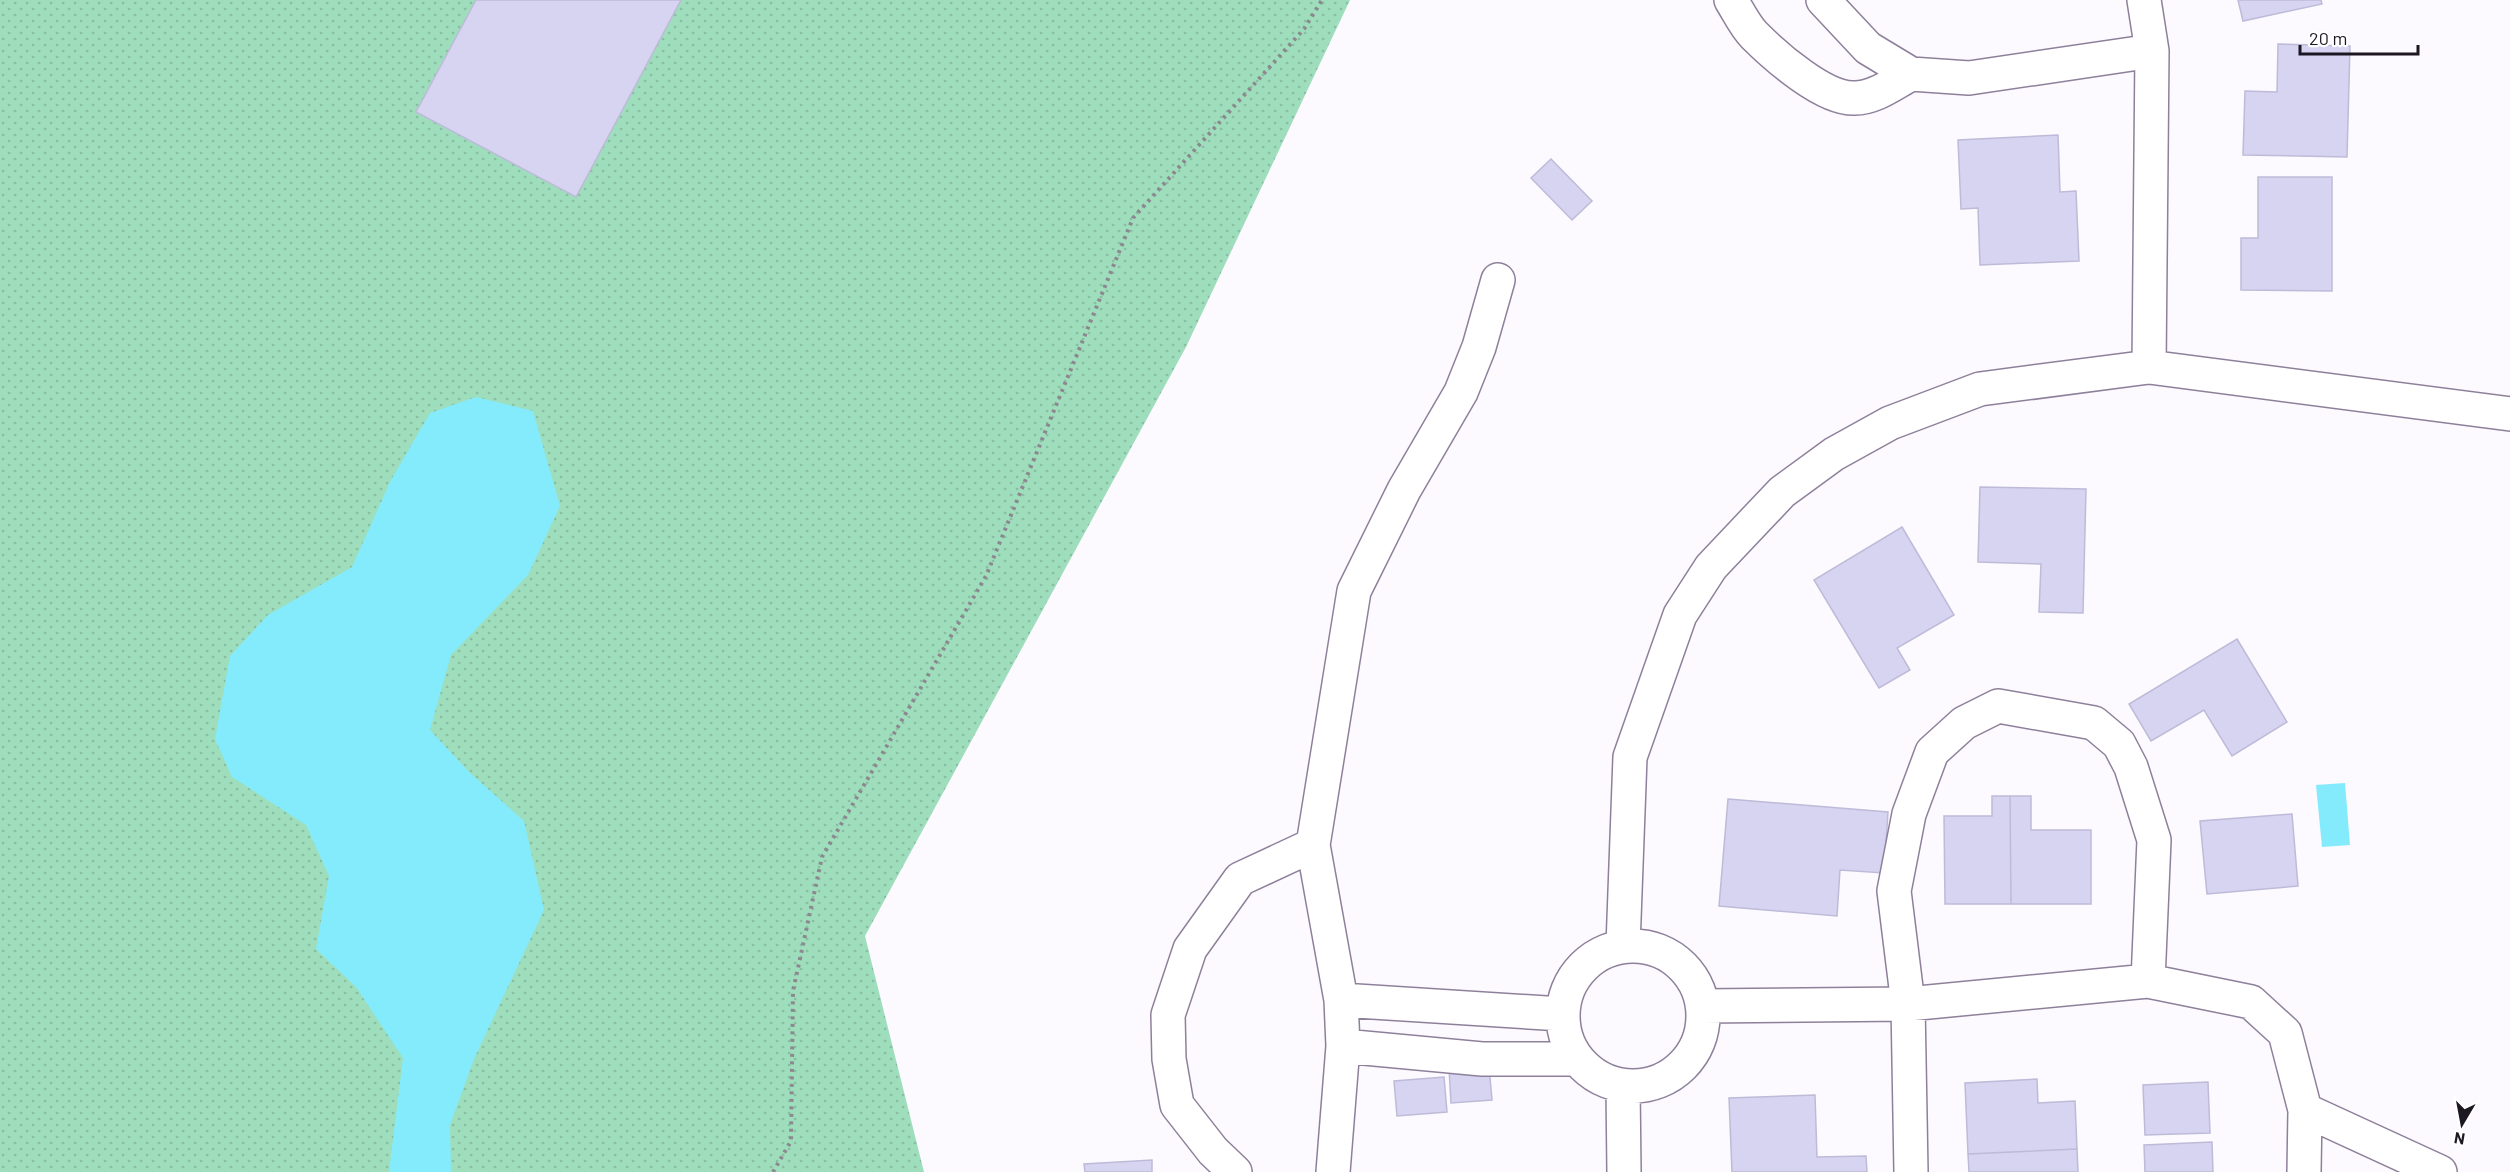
<svg xmlns="http://www.w3.org/2000/svg" width="2510" height="1172" viewBox="0 0 2510 1172" font-family="Barlow,sans-serif">
  <style>
    .grass { fill: url(#grass-dots) }
    .water { fill: #84ebfc }
    .building { fill: #d6d4f1; stroke: #bdbbd8; stroke-width: 1.5 }
    .lines { fill: none; stroke-linecap: round; stroke-linejoin: round }
    .street-casing { stroke: #8e809a; stroke-width: 36 }
    .path { stroke: #8c8890; stroke-width: 4; stroke-dasharray: 3 4.5; stroke-linecap: butt }
    .street { stroke: #fff; stroke-width: 33 }
  </style>
  <defs>
    <pattern id="grass-dots" width="8" height="8" patternUnits="userSpaceOnUse" patternTransform="scale(1.5)"><rect width="8" height="8" fill="#9edebc"/><path d="M2 2h.1M6 6h.1" fill="none" stroke="#88bea1" stroke-width="1.8" stroke-linecap="round"/></pattern>
  </defs>
  <rect width="100%" height="100%" fill="#fcf9ff"/>
  <path class="grass" d="M0 0H1350L1186 347 865 936 924 1172H0Z"/>
  <path class="water" d="M476 397 533 411 560 506 528 575 451 655 430 730 469 772 524 821 544 910 474 1059 450 1125 451 1172H389L403 1058 356 987 316 949 329 876 306 825 232 777 215 739 230 656 268 615 352 567 391 480 430 413Z
    M2345 783 2350 845 2322 847 2316 785Z"/>
  <path class="building" d="M476 0H681L576 197 416 112Z
    M2238 0H2321L2322 4 2243 21Z
    M2278 44 2350 46 2347 157 2243 155 2245 91 2277 92Z
    M2058 135 2060 192 2076 191 2079 261 1980 265 1978 208 1961 209 1958 140Z
    M1551 159 1592 201 1572 220 1531 178Z
    M2258 177H2332V291L2241 290V238H2258Z
    M1980 487 2086 489 2083 613 2039 612 2041 564 1978 562Z
    M1902 527 1954 615 1897 648 1910 670 1879 688 1814 580Z
    M2237 639 2287 722 2232 756 2204 710 2151 741 2129 704Z
    M1992 796H2010L2011 904H1945L1944 816H1992Z
    M2010 796H2031V830H2091V904H2011Z
    M1728 799 1888 812 1884 873 1840 870 1837 916 1719 906Z
    M2292 814 2298 886 2207 894 2200 821Z
    M1489 1066 1492 1100 1451 1103 1449 1068Z
    M1444 1077 1447 1112 1397 1116 1394 1081Z
    M2037 1079 2038 1103 2075 1101 2077 1149 1968 1154 1965 1083Z
    M2208 1082 2210 1133 2145 1135 2143 1085Z
    M1815 1095 1817 1157 1866 1156 1867 1172H1732L1729 1098Z
    M2212 1142 2213 1172H2145L2144 1145Z
    M2077 1149 2078 1172H1969L1968 1154Z
    M1152 1160V1172H1085L1084 1164Z"/>
  <g class="lines">
    <g class="street-casing">
      <path id="street" d="M1731 0C1738 11 1745 26 1754 35 1776 57 1825 100 1855 98 1875 98 1894 83 1911 74
        M1823 0 1868 48 1911 74 1969 78 2152 51
        M2144 0 2152 51 2149 367
        M1563 1016a70 70 0 1 1 140 0a70 70 0 1 1-140 0Z
        M1623 946 1630 757 1680 615 1711 567 1782 492 1834 454 1890 423 1980 389 2149 367 2510 414
        M1341 1000 1562 1014
        M1703 1006 1908 1004 2148 981 2251 1002 2285 1033 2305 1110 2440 1172
        M1343 1046 1482 1059H1577
        M1623 1086 1624 1172
        M1235 1172 1213 1151 1177 1105 1169 1059 1168 1015 1190 949 1240 879 1313 845
        M1333 1172 1343 1046 1341 1000 1313 845 1354 591 1404 490 1461 392 1479 347 1498 280
        M1911 1172 1908 1004 1894 891 1909 814 1932 752 1964 723 1998 706 2094 723 2119 744 2131 767 2154 840 2148 981
        M2304 1172 2305 1110"/>
    </g>
    <path class="path" d="M773 1172 791 1141 793 991 822 857 986 576 1133 218 1304 29 1322 0"/>
    <use href="#street" class="street"/>
  </g>
  <g transform="translate(2462 1124) rotate(190)" stroke="#ffffff" stroke-width="4.5" paint-order="stroke">
  <path d="M0-4.5L10 22L0 15L-10 22Z" fill="#1c1721"/>
  <text y="-9" font-size="16" font-weight="bold" text-anchor="middle" fill="#1c1721">N</text>
  </g>
  <path d="M2300 45v9h118v-9" fill="none" stroke="#1c1721" stroke-width="3"/>
  <text x="2309" y="45" font-size="18" fill="#1c1721" stroke="#ffffff" stroke-width="4.5" paint-order="stroke">20 m</text>
</svg>
